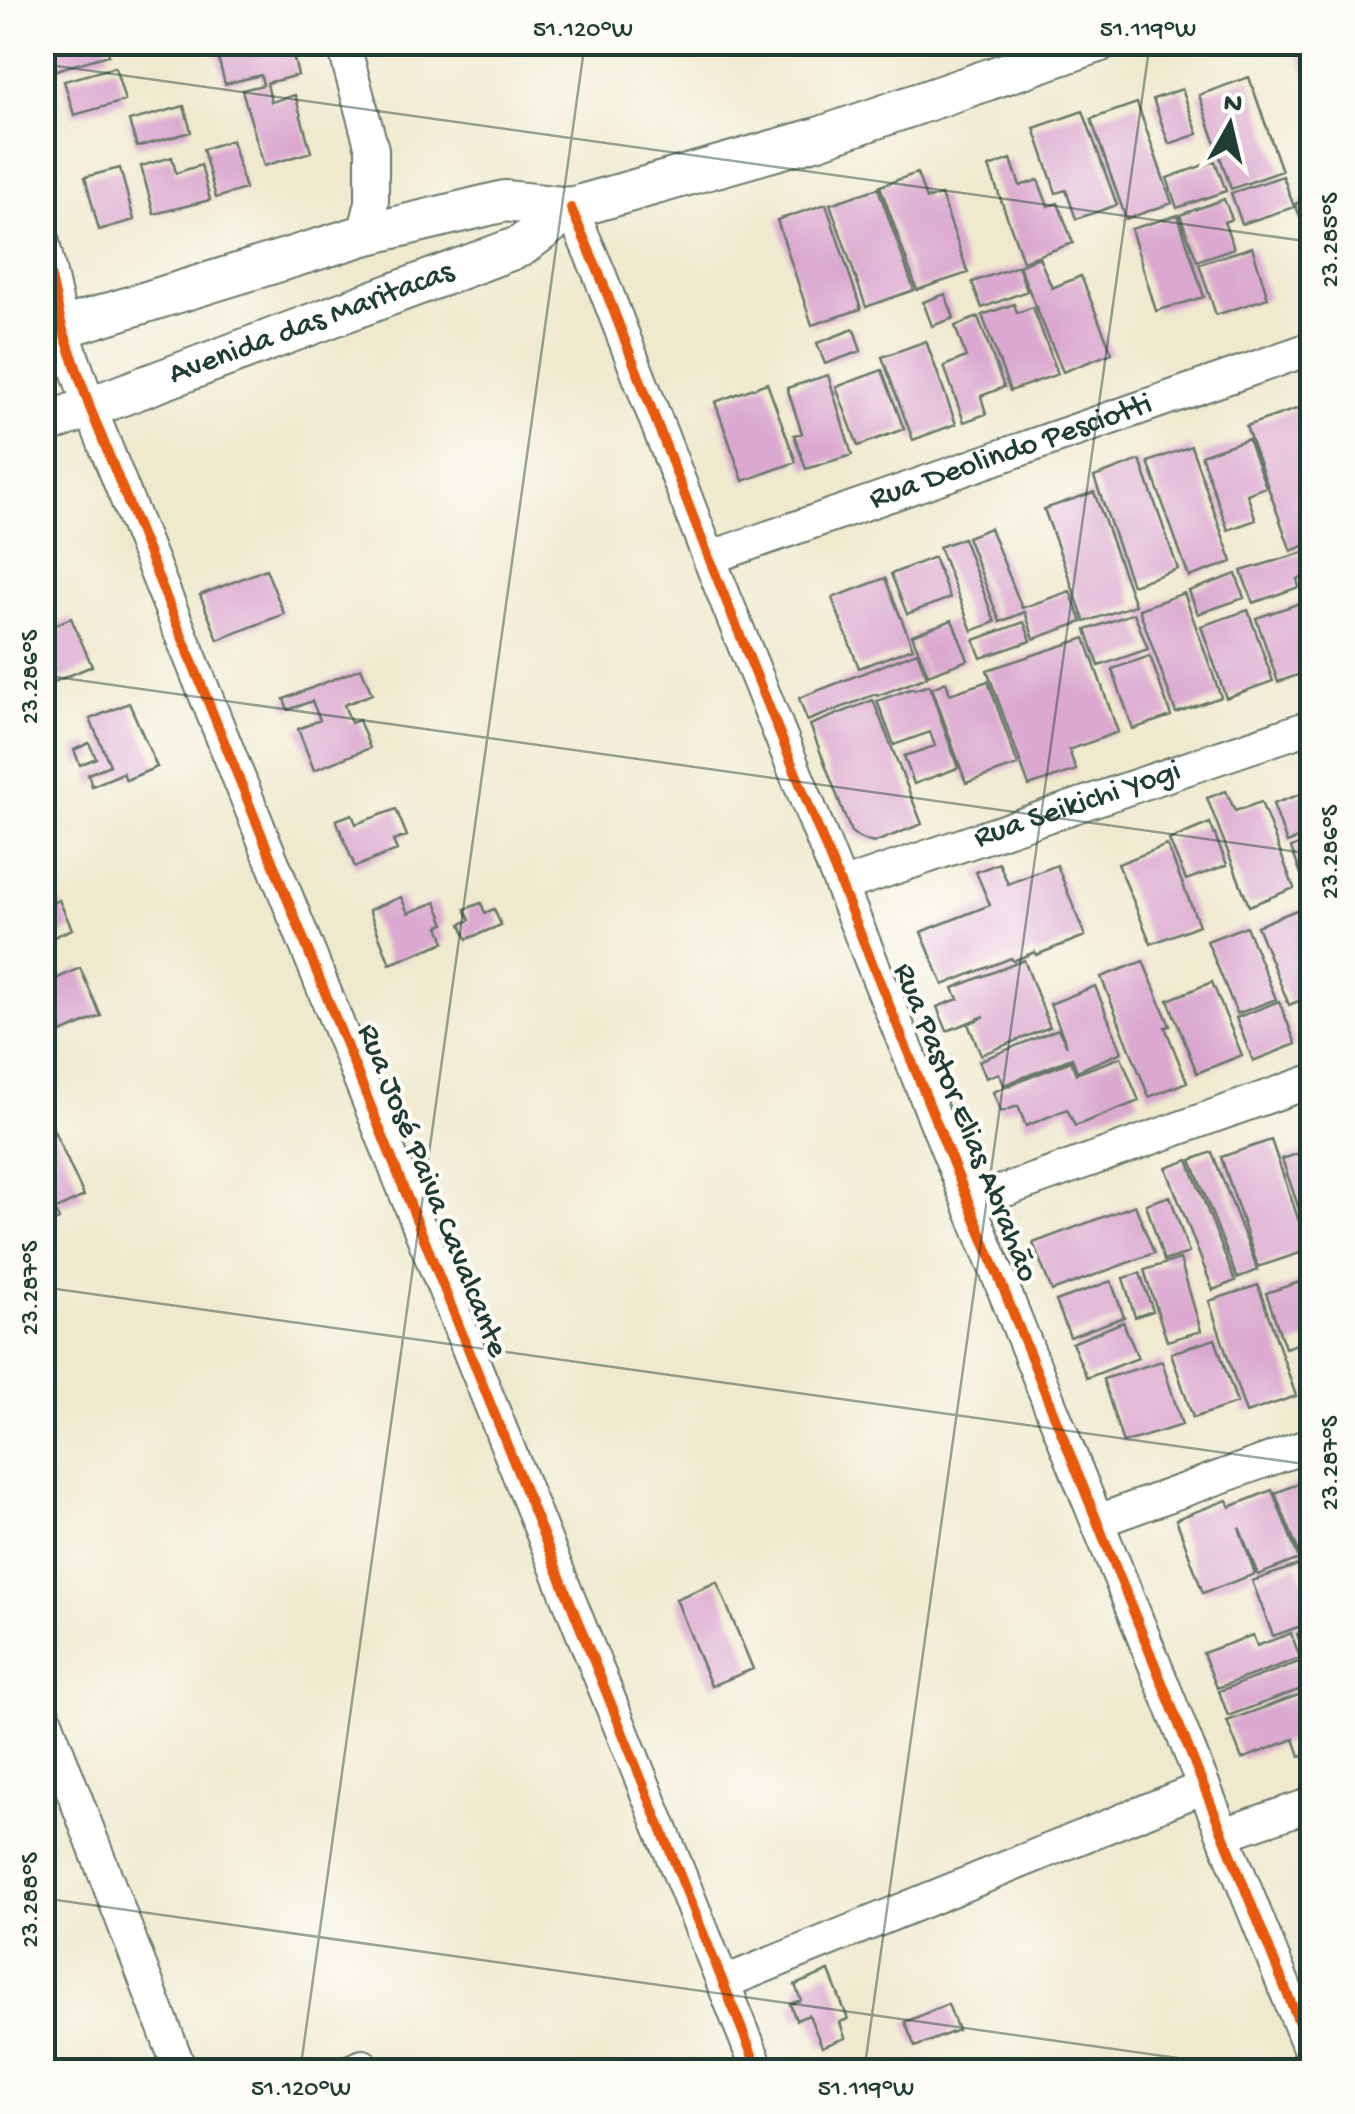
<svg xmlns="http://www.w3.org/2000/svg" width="1355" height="2114" viewBox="0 0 1355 2114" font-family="'Gochi Hand',sans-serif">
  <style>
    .building { fill: #dba9cf }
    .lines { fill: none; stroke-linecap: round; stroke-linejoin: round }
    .minor-casing { stroke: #68796a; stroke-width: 36 }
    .tertiary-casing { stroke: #68796a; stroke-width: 44 }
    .minor { stroke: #fff; stroke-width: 32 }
    .tertiary { stroke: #fff; stroke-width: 40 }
    .cycleway-casing { stroke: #fdfcf7; stroke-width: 16 }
    .cycleway { stroke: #e8590c; stroke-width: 10 }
    .ticks { fill: none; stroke: #1f3d34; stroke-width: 2.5; stroke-opacity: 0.45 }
    .labels { text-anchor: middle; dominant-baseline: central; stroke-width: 8; stroke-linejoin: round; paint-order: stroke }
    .street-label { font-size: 32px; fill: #1f3d34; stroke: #fdfcf7 }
    .neatline { fill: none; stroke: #1f3d34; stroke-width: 4 }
    .ticks-label { font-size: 25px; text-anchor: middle; fill: #1f3d34 }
  </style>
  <rect width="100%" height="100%" fill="#fdfcf7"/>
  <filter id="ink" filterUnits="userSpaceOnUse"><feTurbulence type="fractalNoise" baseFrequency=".01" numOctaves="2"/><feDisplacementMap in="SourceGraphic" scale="20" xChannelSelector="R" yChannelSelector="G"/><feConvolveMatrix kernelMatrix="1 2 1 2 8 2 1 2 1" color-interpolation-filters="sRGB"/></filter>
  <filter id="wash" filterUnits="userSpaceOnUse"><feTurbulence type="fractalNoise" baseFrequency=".0048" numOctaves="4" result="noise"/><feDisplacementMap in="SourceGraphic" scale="40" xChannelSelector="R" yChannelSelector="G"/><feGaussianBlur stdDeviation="2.25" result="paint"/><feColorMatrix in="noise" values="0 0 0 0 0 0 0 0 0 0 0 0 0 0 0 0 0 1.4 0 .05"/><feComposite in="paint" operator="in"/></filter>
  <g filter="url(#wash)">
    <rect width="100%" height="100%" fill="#efe9ce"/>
    <g id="blocks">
      <path class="building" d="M55 42H105L109 55 49 72 43 47Z
        M214 42H277L278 45 290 43 298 75 267 83 271 102 295 95 311 152 264 166 242 90 263 85 261 75 225 84Z
        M1294 42H1312V94Z
        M115 67 125 101 74 115 64 81Z
        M1249 77 1282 171 1231 189 1199 95Z
        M1182 89 1198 134 1169 144 1153 99Z
        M1137 103 1172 203 1126 219 1091 119Z
        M184 106 191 132 137 147 129 121Z
        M1083 111 1117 205 1076 219 1066 190 1056 193 1034 128Z
        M232 140 245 189 216 198 203 149Z
        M172 157 176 173 201 165 210 200 154 214 141 166Z
        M1011 159 1020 186 1038 180 1048 206 1058 203 1073 243 1023 261 989 167Z
        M1215 161 1226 191 1177 208 1167 178Z
        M120 168 134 220 99 230 85 177Z
        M917 173 926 199 941 195 968 273 917 290 880 186Z
        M1283 176 1294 207 1242 224 1231 193Z
        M878 188 914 290 866 307 830 204Z
        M1312 197V246L1295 204Z
        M1224 199 1232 219 1224 222 1234 248 1197 261 1180 215Z
        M826 204 861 309 812 325 777 220Z
        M1178 215 1204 297 1156 311 1131 229Z
        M1252 247 1268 298 1216 315 1199 264Z
        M1039 257 1052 288 1081 276 1112 353 1063 372 1019 266Z
        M1018 266 1027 291 982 308 972 282Z
        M945 294 954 318 932 326 923 302Z
        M1014 304 1017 313 1033 307 1058 374 1010 391 982 315Z
        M978 317 1004 387 981 396 986 414 964 422 944 366 966 357 955 326Z
        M854 329 861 351 825 364 817 343Z
        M926 341 956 424 913 440 882 357Z
        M882 370 904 429 858 446 836 387Z
        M828 375 852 455 806 469 794 435 802 433 787 388Z
        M767 383 796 462 743 481 715 402Z
        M1299 408 1312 447V543L1291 551 1246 426Z
        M1248 439 1266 487 1247 494 1256 520 1228 530 1201 455Z
        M1191 446 1232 562 1189 577 1148 462Z
        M1140 460 1178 569 1132 585 1094 477Z
        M1094 492 1135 605 1085 622 1044 509Z
        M990 528 1022 608 1070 591 1082 622 1034 639 1025 612 1000 622 967 537Z
        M963 538 995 622 972 631 939 547Z
        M1312 550V574L1297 579 1299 587 1253 603 1241 571Z
        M934 557 950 598 907 614 891 574Z
        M266 569 284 614 218 640 200 595Z
        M1236 574 1244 598 1198 614 1189 591Z
        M885 578 913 648 859 668 832 598Z
        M1184 593 1221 697 1176 713 1139 609Z
        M1306 601 1312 620V670L1278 682 1256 618Z
        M1248 610 1273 681 1226 698 1201 626Z
        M1134 613 1148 649 1099 666 1086 630Z
        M71 618 92 666 42 687V630Z
        M952 620 968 660 928 675 912 635Z
        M1024 622 1031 641 981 658 974 640Z
        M1085 638 1118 732 1069 750 1076 770 1029 786 987 670Z
        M917 652 927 677 877 696 876 694 807 721 799 698Z
        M1150 656 1171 716 1133 729 1112 669Z
        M361 668 372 694 344 705 351 723 359 720 370 748 314 770 298 729 320 720 312 701 288 710 284 699Z
        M988 681 1018 765 966 783 932 688 946 682 950 694Z
        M929 685 958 768 914 784 904 756 935 746 930 732 894 745 877 701 913 688 914 690Z
        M873 700 922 824 873 843 859 838 851 832 810 725Z
        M129 703 157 767 126 780 123 773 92 786 88 774 110 765 90 719Z
        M89 743 96 758 80 765 74 750Z
        M1312 790V833L1287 843 1273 804Z
        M1226 791 1235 811 1261 802 1294 888 1249 906 1207 798Z
        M396 809 407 836 393 841 397 850 355 867 336 820 352 814 356 824Z
        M1210 823 1227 865 1186 880 1169 840Z
        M1312 840V896L1310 897 1291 848Z
        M1167 845 1199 925 1151 944 1118 864Z
        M999 863 1008 884 1057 865 1085 936 1036 955 1035 952 1013 961 1011 958 943 985 921 932 990 905 976 872Z
        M401 897 408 913 436 902 445 924 439 926 445 942 390 964 369 910Z
        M59 900 72 929 42 942V907Z
        M481 903 485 913 494 909 501 925 467 939 461 924 470 920 465 909Z
        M1299 909 1312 942V996L1289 1005 1257 926Z
        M1246 926 1276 999 1237 1014 1207 941Z
        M1024 960 1050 1027 981 1055 968 1024 985 1016 947 1031 937 1007 958 999 953 988Z
        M1143 961 1170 1026 1165 1027 1187 1082 1149 1097 1101 977Z
        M80 968 101 1016 42 1041V985Z
        M1212 982 1242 1055 1197 1073 1168 1000Z
        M1095 986 1122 1052 1077 1071 1072 1058 1004 1085 999 1073 986 1078 979 1061 1058 1029 1067 1046 1050 1004Z
        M1279 1001 1296 1044 1253 1061 1236 1018Z
        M1121 1057 1139 1101 1075 1126 1067 1109 1026 1126 1018 1106 1001 1112 993 1092 1071 1061 1076 1074Z
        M42 1105 84 1196 54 1210 59 1220 44 1227 42 1224Z
        M1271 1140 1309 1250 1258 1267 1221 1157Z
        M1312 1149V1211L1301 1215 1282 1159Z
        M1212 1152 1258 1270 1237 1278 1191 1160Z
        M1188 1160 1235 1281 1213 1290 1166 1168Z
        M1170 1196 1189 1253 1164 1261 1146 1204Z
        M1135 1205 1154 1253 1052 1291 1033 1243Z
        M1180 1259 1201 1331 1167 1341 1144 1270Z
        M1140 1273 1153 1311 1135 1317 1123 1278Z
        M1312 1278V1339L1285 1348 1266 1293Z
        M1111 1281 1124 1317 1070 1337 1056 1301Z
        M1258 1285 1296 1396 1246 1413 1209 1301Z
        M1123 1322 1138 1358 1087 1378 1072 1343Z
        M1215 1339 1237 1403 1193 1418 1171 1353Z
        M1162 1361 1182 1425 1123 1443 1103 1379Z
        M1300 1483 1308 1502 1312 1500V1567L1306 1570 1275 1493Z
        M1272 1490 1299 1559 1258 1575 1239 1527 1255 1574 1203 1593 1176 1519 1227 1500 1230 1507Z
        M1298 1565 1312 1603V1622L1273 1636 1252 1581Z
        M717 1582 753 1669 711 1686 676 1599Z
        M1312 1628V1675L1297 1634Z
        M1291 1633 1300 1658 1217 1688 1203 1653 1253 1635 1257 1646Z
        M1304 1660 1312 1685 1228 1716 1219 1691Z
        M1312 1690V1752L1300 1756 1294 1739 1242 1759 1227 1721Z
        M829 1971 848 2019 840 2022 845 2038 822 2047 809 2015 796 2020 790 2004 801 2000 795 1985Z
        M948 2004 958 2030 915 2047 905 2022Z"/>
    </g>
  </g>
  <g filter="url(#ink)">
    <use href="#blocks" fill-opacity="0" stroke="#68796a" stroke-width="2.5"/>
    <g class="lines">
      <g class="minor-casing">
        <g id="minor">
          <path d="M343 42 372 149V202L364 235"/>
          <path d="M571 208 599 273 709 558 1312 2055"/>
          <path d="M42 238 62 327 90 408 759 2072"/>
          <path id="s1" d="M709 558 1312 348"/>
          <path id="s2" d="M841 886 1312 726"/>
          <path d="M969 1203 1312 1081"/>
          <path d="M1098 1521 1312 1444"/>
          <path d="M42 1711 181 2072"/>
          <path d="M1224 1834 1312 1804"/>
          <path d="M723 1983 1204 1787"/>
          <path d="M348 2072 363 2066"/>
        </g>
      </g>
      <g class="tertiary-casing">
        <g id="tertiary">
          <path d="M42 334 364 235 505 201 571 208"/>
          <path id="s3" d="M42 425 521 246 571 208 818 138 1098 42"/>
        </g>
      </g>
      <use href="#minor" class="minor"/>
      <use href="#tertiary" class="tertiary"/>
      <g class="cycleway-casing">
        <path id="cycleway" d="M571 208 599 273 709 558 1312 2055
          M42 238 62 327 90 408 759 2072"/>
      </g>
      <use href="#cycleway" class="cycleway"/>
    </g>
  </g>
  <path class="ticks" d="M42 64 1312 242M42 675 1312 854M42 1287 1312 1465M42 1898 1277 2072M300 2072 585 42M864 2072 1150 42"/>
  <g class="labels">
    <g class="street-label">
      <text stroke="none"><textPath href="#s3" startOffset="288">Avenida das Maritacas</textPath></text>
      <text stroke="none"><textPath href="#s1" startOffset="320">Rua Deolindo Pesciotti</textPath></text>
      <text stroke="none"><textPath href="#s2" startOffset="250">Rua Seikichi Yogi</textPath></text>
      <text transform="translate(964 1123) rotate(68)">Rua Pastor Elias Abrahão</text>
      <text transform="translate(431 1191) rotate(68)">Rua José Paiva Cavalcante</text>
    </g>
  </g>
  <rect width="1355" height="2114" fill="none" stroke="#fdfcf7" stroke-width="110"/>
  <g transform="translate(1230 125) rotate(8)" stroke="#fdfcf7" stroke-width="8" paint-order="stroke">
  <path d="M0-8L18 38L0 25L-18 38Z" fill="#1f3d34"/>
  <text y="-15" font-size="28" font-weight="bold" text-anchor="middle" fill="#1f3d34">N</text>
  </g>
  <rect x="55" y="55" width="1245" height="2004" class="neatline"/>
  <g class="ticks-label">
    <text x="583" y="36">51.120°W</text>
    <text x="1148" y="36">51.119°W</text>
    <text transform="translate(1328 240) rotate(-90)" y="9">23.285°S</text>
    <text transform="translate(28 677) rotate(-90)" y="9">23.286°S</text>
    <text transform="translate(1328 852) rotate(-90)" y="9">23.286°S</text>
    <text transform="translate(28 1288) rotate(-90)" y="9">23.287°S</text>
    <text transform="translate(1328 1463) rotate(-90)" y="9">23.287°S</text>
    <text transform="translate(28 1900) rotate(-90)" y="9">23.288°S</text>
    <text x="301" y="2095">51.120°W</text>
    <text x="866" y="2095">51.119°W</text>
  </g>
</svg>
